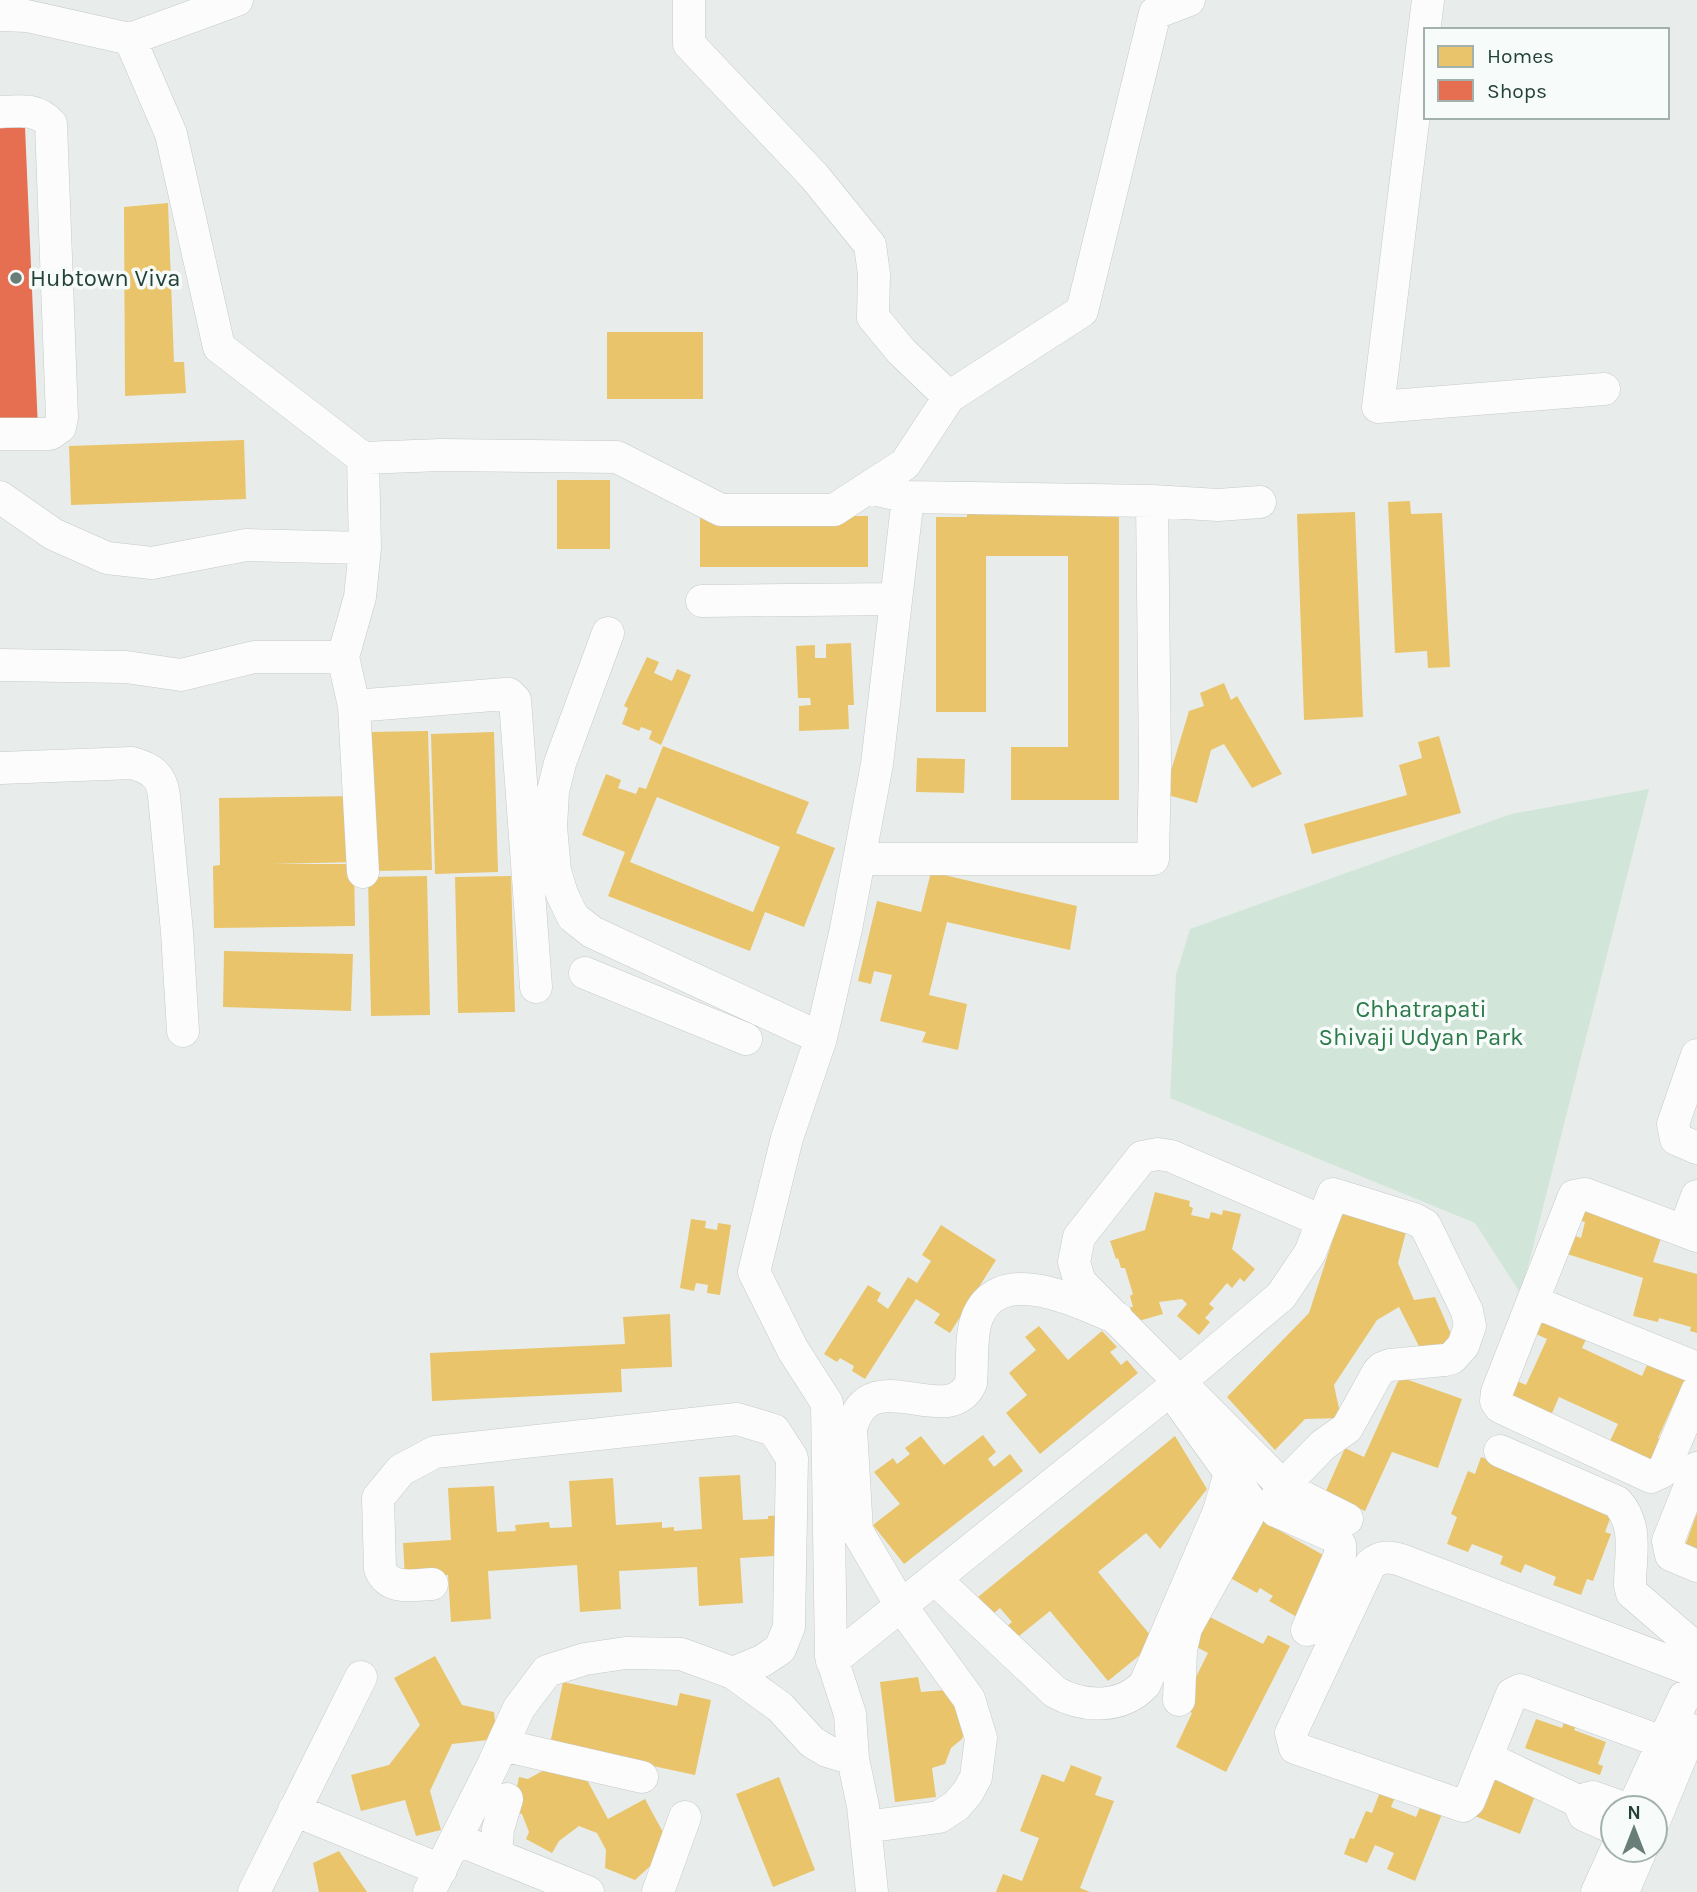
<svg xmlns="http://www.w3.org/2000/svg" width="1697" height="1892" viewBox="0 0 1697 1892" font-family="Karla,sans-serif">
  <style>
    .green { fill: #d1e6d8 }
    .homes { fill: #e9c46a; fill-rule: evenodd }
    .shops { fill: #e76f51 }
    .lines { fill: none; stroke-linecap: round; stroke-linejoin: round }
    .minor-casing { stroke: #c5cac8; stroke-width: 33 }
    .minor { stroke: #fcfcfc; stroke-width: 32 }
    .poi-dot { fill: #697e78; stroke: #f7fbf9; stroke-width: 2.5 }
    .labels { text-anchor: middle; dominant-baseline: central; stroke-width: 7; stroke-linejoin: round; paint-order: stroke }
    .poi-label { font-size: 24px; fill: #24423a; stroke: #f7fbf9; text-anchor: start }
    .park-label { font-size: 24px; fill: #2d7a4b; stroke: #f7fbf9 }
  </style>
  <rect width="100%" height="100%" fill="#e8edeb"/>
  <path class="green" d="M1649 789 1521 1294 1475 1223 1170 1098 1176 975 1190 929 1511 814Z"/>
  <path class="homes" d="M168 203 174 362H184L186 393 125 396 124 207Z
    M607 332H703V399H607Z
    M244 440 246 499 71 505 69 446Z
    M557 480H610V549H557Z
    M1410 501 1411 514 1442 513 1450 667 1428 668 1427 651 1395 653 1388 502Z
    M967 509H1119V800H1011V747H1068V556H986V712H936V517H967Z
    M1355 512 1363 717 1304 720 1297 514Z
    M700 516H868V567H700Z
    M851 643 854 705H848L849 729 799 731V706L811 705 810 698H798L796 646 815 645V658H826V644Z
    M647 657 659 662 654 673 672 681 677 669 691 675 661 745 649 739 652 731 641 727 639 731 622 724 628 708 624 706Z
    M1224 683 1231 700 1237 696 1282 774 1252 788 1224 744 1211 750 1197 803 1164 794 1189 711 1204 706 1200 693Z
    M428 731 432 870 373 871 370 732Z
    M494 732 498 872 435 874 431 734Z
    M1439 736 1461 813 1312 854 1304 824 1407 795 1399 765 1422 758 1418 742Z
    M663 746 809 802 796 833 835 848 804 927 765 912 750 951 608 896 625 852 582 835 606 774 621 780 618 788 636 794 639 787 646 789ZM657 797 780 847 753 912 630 862Z
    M917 758 965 759 964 793 916 792Z
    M355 796 356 862 272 864H354L355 926 214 928 213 866 220 865 219 798Z
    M931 872 1077 906 1070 950 947 922 929 995 967 1004 958 1050 922 1042 926 1032 880 1021 892 975 874 971 871 984 858 981 877 901 921 912Z
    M427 876 430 1015 371 1016 368 877Z
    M511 876 515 1012 458 1013 455 877Z
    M224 951 353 954 351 1011 223 1007Z
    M1155 1192 1190 1201 1189 1206 1193 1208 1191 1215 1209 1219 1211 1212 1222 1215 1223 1210 1241 1214 1232 1249 1255 1269 1244 1282 1240 1278 1232 1288 1227 1283 1209 1304 1214 1308 1205 1318 1210 1322 1199 1335 1177 1316 1187 1304 1182 1299 1159 1302 1163 1314 1135 1322 1130 1307H1133L1130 1296 1133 1294 1125 1268H1121L1118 1258 1116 1259 1110 1241 1145 1230Z
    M1581 1199 1665 1226 1653 1262 1697 1274V1333L1690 1331 1691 1327 1659 1318 1658 1322 1633 1316 1643 1278 1564 1253 1570 1234 1581 1238 1585 1222 1574 1219Z
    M1344 1205 1408 1224 1398 1263 1414 1300 1435 1297 1454 1341 1425 1358 1399 1307 1377 1320 1334 1385 1341 1418 1305 1419 1275 1450 1227 1397 1309 1313Z
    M691 1219 706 1221 705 1228 717 1230 718 1223 731 1225 720 1295 707 1293 708 1285 696 1283 694 1291 680 1288Z
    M941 1225 996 1260 950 1333 934 1323 940 1314 916 1299 865 1379 852 1371 854 1366 840 1358 837 1362 824 1354 868 1285 881 1293 877 1301 888 1309 908 1277 917 1283 931 1261 922 1255Z
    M1547 1311 1590 1331 1582 1348 1642 1376 1652 1354 1697 1375 1685 1402 1676 1398 1658 1438 1667 1443 1655 1467 1608 1445 1618 1424 1559 1397 1549 1420 1505 1400 1515 1380 1526 1385 1547 1339 1536 1334Z
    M670 1314 672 1367 621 1369 622 1392 432 1401 430 1353 625 1344 623 1317Z
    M1039 1326 1068 1360 1102 1331 1117 1347 1110 1352 1121 1365 1127 1360 1138 1373 1040 1454 1006 1413 1027 1395 1009 1373 1036 1350 1025 1337Z
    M1400 1377 1462 1399 1438 1468 1392 1452 1365 1511 1325 1493 1345 1448 1364 1457Z
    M983 1435 996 1452 988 1459 994 1467 1010 1454 1023 1471 904 1564 873 1525 900 1504 874 1472 893 1458 897 1464 910 1454 905 1448 921 1436 944 1465Z
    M1175 1436 1207 1489 1160 1549 1146 1533 1098 1572 1156 1642 1108 1681 1050 1611 1014 1640 1005 1628 1012 1622 1000 1608 993 1614 978 1597Z
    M1481 1457 1614 1508 1605 1532 1611 1534 1593 1581 1587 1579 1581 1595 1553 1585 1556 1577 1525 1564 1521 1573 1500 1564 1503 1556 1472 1544 1468 1552 1447 1544 1457 1517 1451 1514 1468 1471 1475 1474Z
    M740 1475 743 1520 768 1519V1516L787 1515 789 1555 740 1558 743 1603 699 1606 697 1567 619 1571 621 1609 580 1612 577 1565 488 1571 491 1619 451 1622 448 1575 405 1578 403 1543 451 1540 448 1488 494 1486 497 1532 516 1531 515 1525 549 1522 550 1528 572 1527 569 1481 613 1478 616 1525 662 1522V1528L674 1527V1531L702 1529 699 1477Z
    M1697 1513V1551L1685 1546Z
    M1257 1518 1325 1556 1302 1620 1269 1601 1273 1596 1260 1588 1257 1593 1225 1575Z
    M1202 1613 1263 1644 1268 1635 1290 1646 1226 1772 1176 1747 1192 1713 1181 1707 1208 1653 1187 1642Z
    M435 1656 462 1705 494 1712 497 1739 452 1744 430 1791 441 1830 416 1836 405 1800 361 1811 351 1775 389 1765 420 1725 394 1678Z
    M918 1677 921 1692 946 1690 967 1726 962 1739 951 1748 945 1764 932 1768 936 1797 895 1802 880 1682Z
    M563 1682 677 1706 680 1693 711 1700 695 1775 550 1744Z
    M1536 1719 1562 1728 1565 1719 1577 1724 1574 1730 1606 1742 1598 1764 1603 1766 1600 1775 1525 1748Z
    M573 1754 608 1819 645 1799 671 1847 635 1880 605 1868 606 1850 597 1833 579 1826 559 1841 552 1853 526 1839 529 1832 522 1814 512 1812 519 1777 528 1779Z
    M1071 1765 1102 1777 1095 1795 1114 1801 1080 1888 1090 1892H996L1003 1874 1022 1881 1039 1838 1020 1831 1042 1774 1064 1782Z
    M1486 1776 1535 1796 1520 1834 1470 1814Z
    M779 1777 815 1870 773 1887 736 1794Z
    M1383 1784 1398 1790 1391 1807 1416 1817 1421 1805 1442 1814 1415 1881 1387 1869 1394 1853 1375 1845 1367 1863 1344 1854 1350 1838 1354 1839 1366 1811 1372 1813Z
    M339 1851 367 1892H319L313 1863Z"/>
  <path class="shops" d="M25 127 38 429 0 430V128Z"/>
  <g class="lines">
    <g class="minor-casing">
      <path id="minor" d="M689 0V44L814 176 870 245 874 274 873 317 901 351 949 397
        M1428 0 1378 407 1604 389
        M0 15 27 16 130 39 171 134 219 347 363 458 441 455 617 457 721 510H834L905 464 949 397 1082 311 1155 13 1189 0
        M130 39 237 0
        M0 112C20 111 37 108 51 124L62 417 60 427 50 434H0
        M868 488 908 497 877 764 846 929 821 1038 787 1138 754 1272 793 1350 827 1403 831 1656 850 1714 853 1759 863 1806 872 1892
        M0 497 53 534 107 558 152 563 246 545 365 548
        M908 497 1152 501 1218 505 1260 502
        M702 601 894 599
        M608 633 560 763 553 791 551 827 555 871 562 894 573 917 592 932 821 1038
        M343 657 354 706 505 694H509L515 700 536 987
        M0 665 126 667 181 675 254 657H343L360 597 365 548 363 458
        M354 706 363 872
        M0 768 132 763C151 768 162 776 164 796L177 932 183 1031
        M859 859H1153L1155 764 1152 501
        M585 973 746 1039
        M1697 1055 1673 1124 1676 1139 1697 1148
        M1690 1215 1697 1196
        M1322 1221 1171 1156 1158 1154 1142 1157 1079 1237 1074 1262 1080 1282 1276 1479 1295 1493 1347 1519
        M1697 1236 1585 1194 1574 1196 1497 1392 1496 1401 1500 1407 1651 1477 1662 1472 1665 1467 1697 1391
        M1534 1302 1697 1368
        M1179 1402 1248 1498 1250 1506 1248 1516 1186 1628 1181 1650 1179 1700
        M1500 1451 1617 1502C1639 1526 1630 1555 1630 1585L1632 1593 1697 1649
        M1697 1468 1668 1541 1671 1555 1697 1566
        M935 1579 1055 1692C1084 1708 1122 1709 1145 1684L1219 1511 1230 1473
        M432 1584C413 1585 389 1591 380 1569L378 1498 401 1470 435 1452 737 1419 774 1430 792 1458 789 1627 780 1649 762 1661 733 1673
        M832 1661 1170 1390 1281 1296 1310 1253 1333 1194 1414 1219 1425 1225 1467 1311 1470 1326 1463 1346 1452 1358 1445 1360 1390 1365 1382 1368 1378 1372 1347 1428 1323 1445 1283 1486 1273 1504 1276 1511 1333 1536 1340 1545V1555L1307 1630
        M502 1745 642 1777
        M1684 1750 1520 1690 1512 1694 1469 1801 1463 1806 1295 1748 1291 1733 1370 1565C1380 1556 1388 1556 1401 1560L1697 1672
        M1498 1763 1578 1801
        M1633 1808 1684 1697 1697 1690
        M294 1810 441 1870
        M1655 1819 1692 1730
        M865 1827 939 1817 956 1806 968 1792 976 1777 981 1738 969 1699 901 1606 857 1531 851 1429C869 1357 948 1433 971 1383 973 1363 970 1337 977 1318 999 1261 1079 1303 1117 1318
        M1613 1828 1584 1815 1578 1801 1593 1797 1624 1808
        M456 1839 588 1892
        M496 1855 498 1829 507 1799
        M254 1892 361 1677
        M429 1892 493 1765 519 1708 547 1671 585 1659 626 1653 681 1654 733 1673 780 1707 812 1742 827 1751 853 1759
        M658 1892 685 1817
        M1597 1892 1616 1850
        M1623 1892 1641 1850"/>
    </g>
    <use href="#minor" class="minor"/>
  </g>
  <circle class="poi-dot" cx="16" cy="278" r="7"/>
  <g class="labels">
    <g class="poi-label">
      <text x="30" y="278">Hubtown Viva</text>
    </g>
    <g class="park-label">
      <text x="1421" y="1009">Chhatrapati<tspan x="1421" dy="28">Shivaji Udyan Park</tspan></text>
    </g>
  </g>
  <rect x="1424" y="28" width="245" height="91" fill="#f7fbf9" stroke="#a3b1ad" stroke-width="2"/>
  <rect x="1438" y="46" width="35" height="21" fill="#e9c46a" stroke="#a3b1ad" stroke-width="2"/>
  <text x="1487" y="63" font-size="21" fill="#24423a">Homes</text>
  <rect x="1438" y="80" width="35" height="21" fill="#e76f51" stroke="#a3b1ad" stroke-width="2"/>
  <text x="1487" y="98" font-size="21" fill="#24423a">Shops</text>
  <g transform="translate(1634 1829)"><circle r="33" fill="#f7fbf9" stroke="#a3b1ad" stroke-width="2"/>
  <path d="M0-5L12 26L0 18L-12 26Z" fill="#697e78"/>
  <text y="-10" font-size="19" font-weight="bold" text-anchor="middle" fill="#24423a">N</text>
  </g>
</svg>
